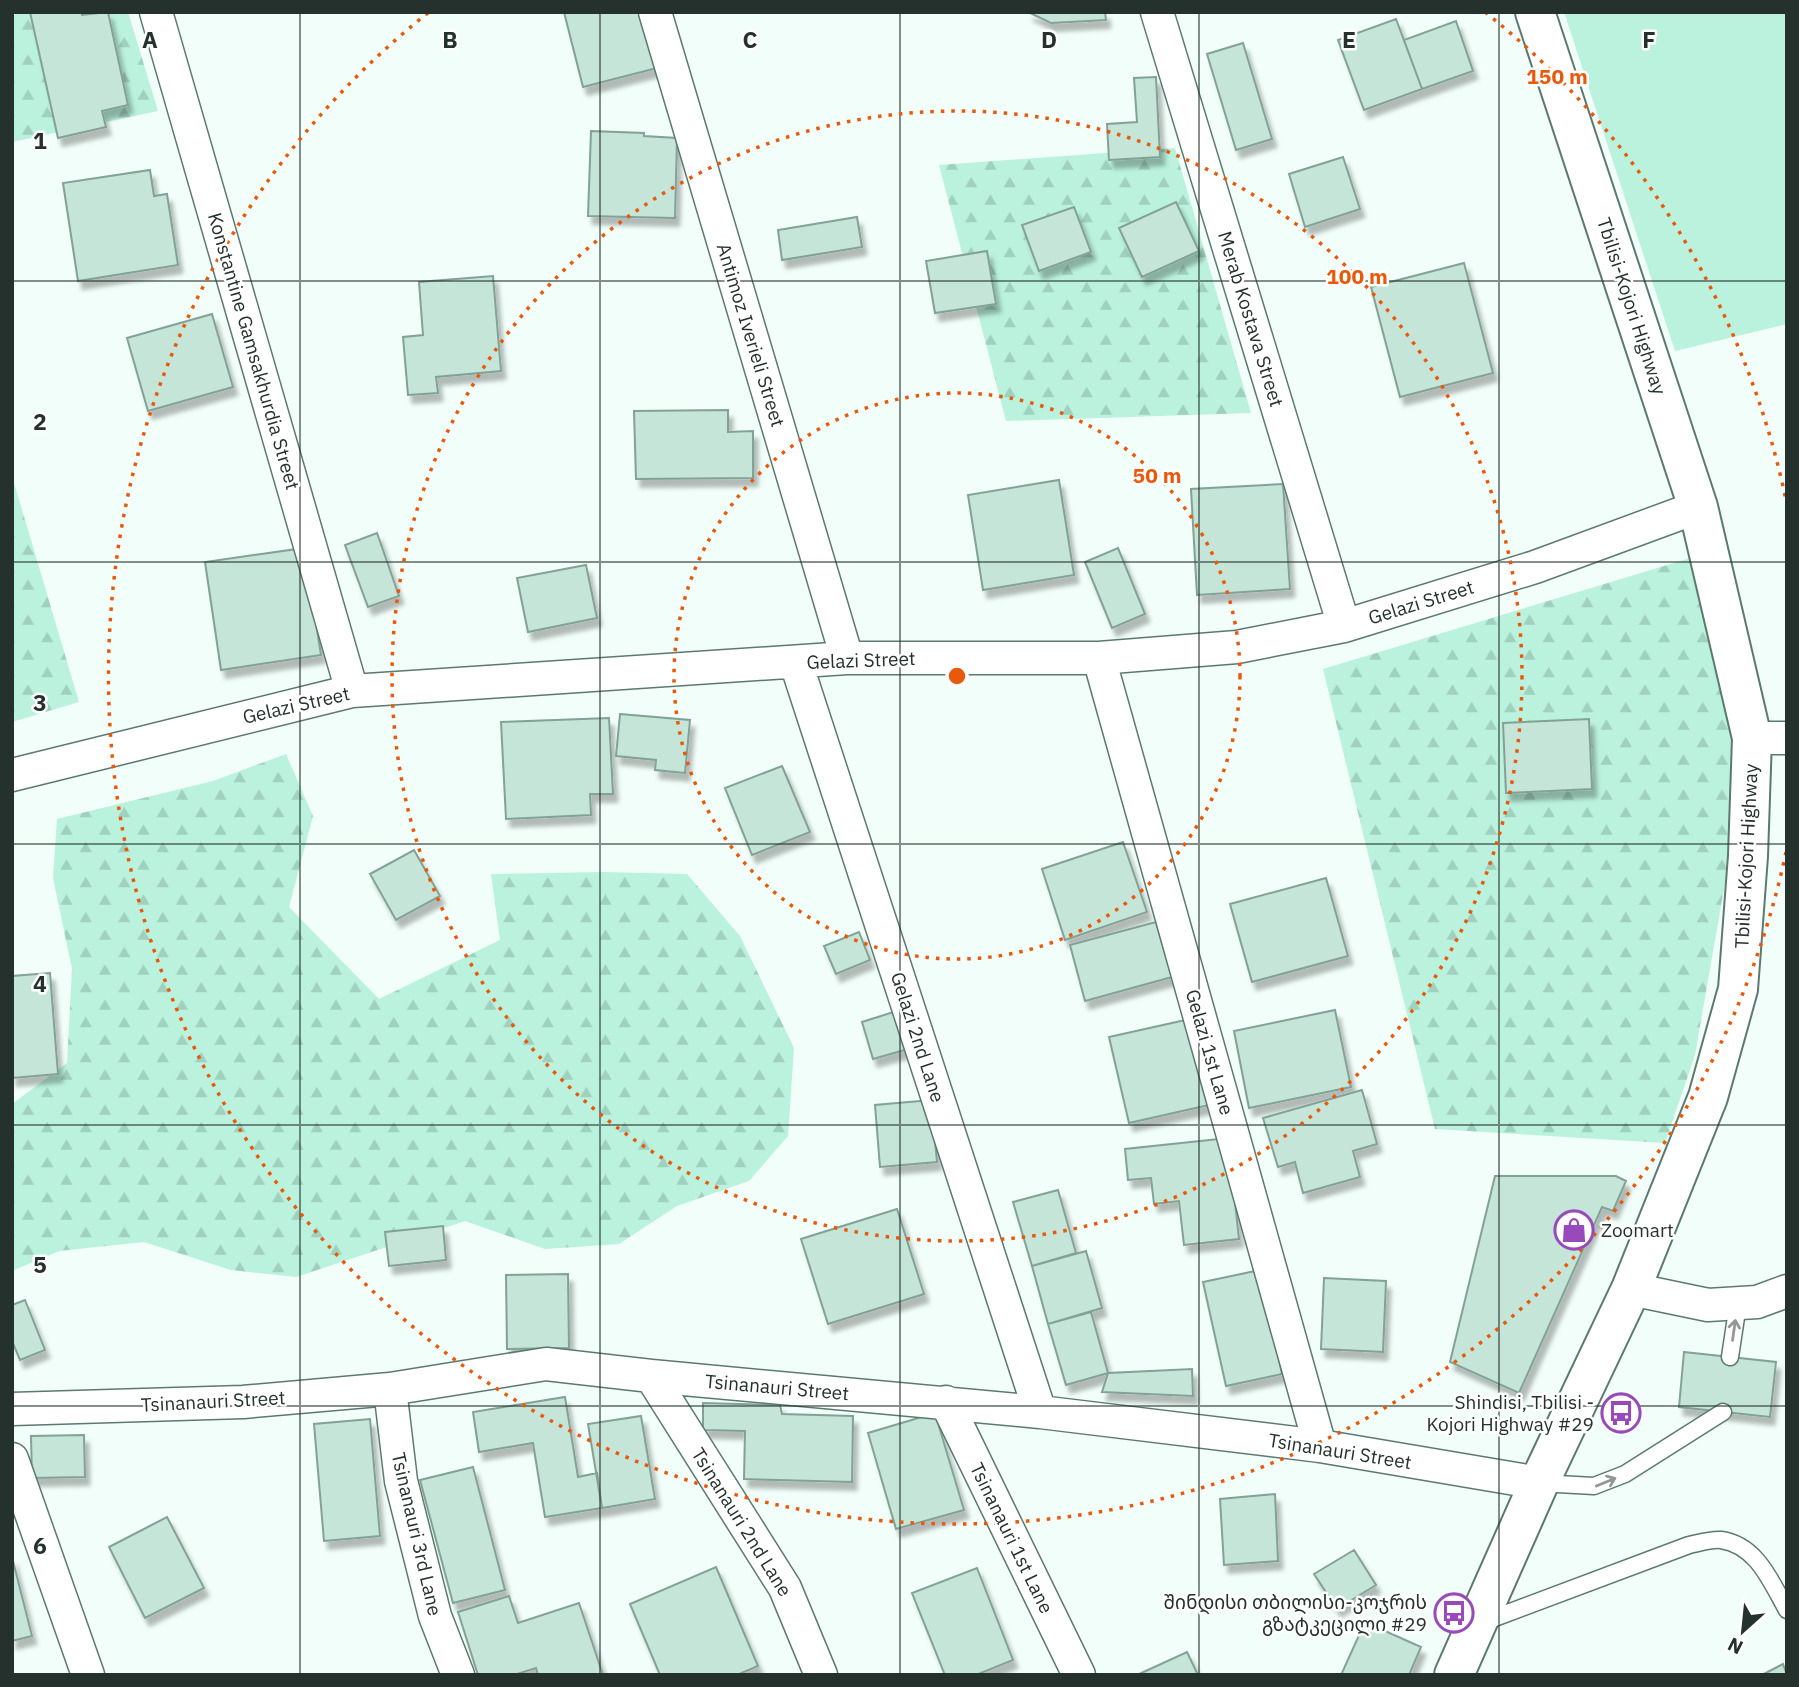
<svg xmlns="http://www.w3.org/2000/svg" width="1799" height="1687" viewBox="0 0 1799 1687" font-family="'IBM Plex Sans','Noto Sans Georgian',sans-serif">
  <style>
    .grass { fill: #baf2dd }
    .forest { fill: url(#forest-firs) }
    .building { fill: #c5e5d9; stroke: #83a296; stroke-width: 2; filter: url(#shadow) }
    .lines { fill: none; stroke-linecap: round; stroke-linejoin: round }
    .lane-casing { stroke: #5c796e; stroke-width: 19 }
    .street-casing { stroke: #5c796e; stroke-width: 35 }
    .secondary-casing { stroke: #5c796e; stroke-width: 42 }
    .lane { stroke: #fff; stroke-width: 16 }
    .street { stroke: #fff; stroke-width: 32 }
    .secondary { stroke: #fff; stroke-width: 38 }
    .oneway { stroke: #929896 }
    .grid { fill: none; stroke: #24312c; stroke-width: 2; stroke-opacity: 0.55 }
    .ring { fill: none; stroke: #e8590c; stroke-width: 3.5; stroke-dasharray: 3.5 7 }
    .labels { text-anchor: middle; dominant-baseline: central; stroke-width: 5; stroke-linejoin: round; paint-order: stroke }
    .street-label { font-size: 19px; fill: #24312c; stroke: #fff }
    .poi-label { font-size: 19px; fill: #24312c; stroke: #fff; text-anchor: end }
    .grid-label { font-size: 23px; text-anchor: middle; font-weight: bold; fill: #24312c; stroke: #fff; stroke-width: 5; stroke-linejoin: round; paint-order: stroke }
    .centre { fill: #e8590c; stroke: #fff; stroke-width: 3.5 }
    .ring-label { font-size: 21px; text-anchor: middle; font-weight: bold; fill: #e8590c; stroke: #fff; stroke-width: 5; stroke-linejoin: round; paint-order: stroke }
  </style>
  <defs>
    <pattern id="forest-firs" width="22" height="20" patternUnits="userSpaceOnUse" patternTransform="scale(1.75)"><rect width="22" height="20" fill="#baf2dd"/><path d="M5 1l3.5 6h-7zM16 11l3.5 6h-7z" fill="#a0d0be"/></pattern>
    <filter id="shadow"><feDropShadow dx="4.5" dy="8" stdDeviation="2" flood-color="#0004"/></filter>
  </defs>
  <rect width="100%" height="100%" fill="#f1fef9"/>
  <path class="grass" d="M1564 12H1787V324L1675 351Z"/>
  <path class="forest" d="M12 12H128L158 111 12 142Z
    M1175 148 1251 413 1006 421 939 165Z
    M12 476 79 702 12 722Z
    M1697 556 1736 705 1726 877 1695 1055 1665 1143 1435 1129 1323 669Z
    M286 754 313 816 289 907 379 999 500 940 491 874 601 872 687 874 740 936 794 1048 788 1136 749 1181 677 1206 619 1244 545 1249 465 1221 296 1277 231 1270 144 1242 59 1251 12 1271V1104L67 1063 72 969 53 878 57 819 213 781Z"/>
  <path class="building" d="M30 12H81L82 15 108 12 128 105 102 111 106 127 58 138Z
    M564 12H642L657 68 583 87Z
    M1028 12H1105L1106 20 1051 23Z
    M1396 19 1422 89 1364 110 1338 40Z
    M1456 21 1473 71 1422 89 1404 40Z
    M1243 43 1272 139 1236 150 1207 54Z
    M1156 77 1160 157 1109 160 1107 124 1137 122 1134 78Z
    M591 131 644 133V136L677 138 675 218 588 216Z
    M1343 157 1360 209 1305 227 1289 174Z
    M150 170 154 196 167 194 178 265 78 281 63 183Z
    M1176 202 1199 251 1142 277 1119 228Z
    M1074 207 1091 252 1039 271 1022 225Z
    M857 217 862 247 782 260 778 230Z
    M987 251 996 304 935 313 926 261Z
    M1464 263 1493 373 1400 397 1371 287Z
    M493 276 501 371 436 377 438 393 408 395 403 337 423 335 419 282Z
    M212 314 233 387 148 411 127 338Z
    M728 410V432L753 431V478L636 479 634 411Z
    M1059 480 1074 575 983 590 968 495Z
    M1283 484 1290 589 1197 595 1191 489Z
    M377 533 399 596 368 607 345 545Z
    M304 548 321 655 221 670 205 562Z
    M1118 548 1145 614 1112 628 1085 562Z
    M586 565 597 618 528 632 517 578Z
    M620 714 690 720 685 773 655 770 656 760 616 756Z
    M609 718 613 794H590L591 815 506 819 501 722Z
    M1589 719 1592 789 1506 793 1503 723Z
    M782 766 810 832 752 855 725 788Z
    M1123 842 1147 912 1065 940 1042 869Z
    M414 850 440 896 396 920 370 874Z
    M1326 878 1348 956 1252 982 1230 904Z
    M1156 922 1172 977 1085 1001 1070 945Z
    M859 932 870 960 836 974 824 946Z
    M50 973 58 1074 12 1078V976Z
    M903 1009 915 1047 873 1059 862 1022Z
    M1335 1010 1351 1087 1249 1108 1234 1031Z
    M1190 1019 1209 1105 1129 1123 1109 1037Z
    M1362 1090 1377 1144 1353 1151 1360 1177 1303 1193 1295 1162 1278 1167 1263 1118Z
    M931 1100 937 1162 880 1167 875 1105Z
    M1228 1138 1239 1239 1184 1245 1179 1201 1154 1204 1151 1178 1128 1180 1125 1149Z
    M1495 1176H1616L1626 1181 1613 1211 1602 1207 1519 1393 1450 1362Z
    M1058 1190 1076 1253 1032 1266 1013 1202Z
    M897 1209 924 1294 828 1324 801 1239Z
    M443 1226 446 1260 389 1266 385 1232Z
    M1086 1251 1102 1308 1048 1324 1032 1266Z
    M1260 1270 1282 1374 1226 1386 1203 1282Z
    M568 1274 569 1348 507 1349 506 1275Z
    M1324 1278 1386 1281 1383 1352 1321 1349Z
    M25 1300 45 1350 20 1360 12 1341V1305Z
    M1091 1312 1108 1373 1066 1385 1048 1324Z
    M1684 1352 1776 1362 1770 1417 1679 1407Z
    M1192 1369 1193 1396 1102 1392 1108 1373Z
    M565 1397 578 1477 597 1473 602 1508 545 1517 533 1443 479 1452 473 1412Z
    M703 1403 780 1405 782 1414 853 1416 852 1482 744 1479 745 1431 703 1430Z
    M935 1413 964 1510 896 1529 868 1433Z
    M641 1416 655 1499 602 1508 588 1424Z
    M370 1419 380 1536 324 1541 314 1424Z
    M84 1435 85 1477 32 1478 31 1436Z
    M473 1467 505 1590 453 1603 420 1480Z
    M1275 1494 1278 1561 1224 1565 1220 1499Z
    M167 1517 204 1588 145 1618 109 1547Z
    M1354 1550 1376 1585 1337 1609 1314 1574Z
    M12 1557 32 1636 12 1641Z
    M716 1567 758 1666 737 1675H660L630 1604Z
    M977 1568 1013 1660 976 1675H945L912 1593Z
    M509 1596 518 1623 579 1603 603 1675H538L536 1668 514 1675H478L458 1612Z
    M1365 1622 1421 1647 1409 1675H1341Z
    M1187 1652 1198 1675H1137Z
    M1783 1664 1787 1675H1762Z"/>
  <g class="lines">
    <g class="lane-casing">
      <path id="lane" d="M1730 1357 1738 1304
        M1539 1483 1594 1486 1625 1474 1723 1412
        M1481 1623 1689 1545C1699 1543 1711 1539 1721 1540 1757 1545 1771 1582 1787 1610"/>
    </g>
    <g class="street-casing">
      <path id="street" d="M156 12 352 691
        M655 12 847 658
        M1157 12 1344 626
        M1099 658 1320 1446
        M796 663 1040 1412
        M1752 738H1787
        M12 775 352 691 847 658H1099L1237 647 1344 626 1535 567 1698 507
        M1631 1289 1708 1305 1757 1302 1787 1291
        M651 1376 785 1588 821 1675
        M390 1389 401 1481 435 1616 458 1675
        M946 1402 1079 1675
        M12 1409 243 1402 390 1389 546 1364 651 1376 1040 1412 1320 1446 1539 1483
        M12 1459 88 1675"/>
    </g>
    <g class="secondary-casing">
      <path id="secondary" d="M1454 1675 1539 1483 1631 1289 1708 1097 1738 989 1748 856 1752 738 1698 507 1535 12"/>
    </g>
    <use href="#lane" class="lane"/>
    <use href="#street" class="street"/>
    <use href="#secondary" class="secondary"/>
  </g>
  <defs><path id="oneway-shaft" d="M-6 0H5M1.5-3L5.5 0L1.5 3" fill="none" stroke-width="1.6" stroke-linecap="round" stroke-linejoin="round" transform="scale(1.75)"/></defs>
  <g class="oneway">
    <use href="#oneway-shaft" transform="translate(1734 1330) rotate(-82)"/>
    <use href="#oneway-shaft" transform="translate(1606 1482) rotate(-22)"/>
  </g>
  <path class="grid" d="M300 12V1675M600 12V1675M900 12V1675M1199 12V1675M1499 12V1675M12 281H1787M12 562H1787M12 844H1787M12 1125H1787M12 1406H1787"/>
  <g class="ring">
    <circle cx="957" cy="676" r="283"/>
    <circle cx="957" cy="676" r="565"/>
    <path d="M1786 852A848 848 0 1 1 429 12M1485 12A848 848 0 0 1 1786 500"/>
  </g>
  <defs>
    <g id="shop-ring" transform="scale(2.0125)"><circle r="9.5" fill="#fff" stroke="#984aba" stroke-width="1.5"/><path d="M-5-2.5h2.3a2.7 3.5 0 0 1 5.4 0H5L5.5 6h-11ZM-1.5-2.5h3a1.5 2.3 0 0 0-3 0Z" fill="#984aba"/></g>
    <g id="bus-ring" transform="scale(2.0125)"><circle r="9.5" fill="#fff" stroke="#984aba" stroke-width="1.5"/><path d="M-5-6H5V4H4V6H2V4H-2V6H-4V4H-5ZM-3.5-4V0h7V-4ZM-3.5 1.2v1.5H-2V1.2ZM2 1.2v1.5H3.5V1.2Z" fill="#984aba"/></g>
  </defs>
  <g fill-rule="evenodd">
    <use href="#shop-ring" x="1574" y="1230"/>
    <use href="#bus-ring" x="1621" y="1413"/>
    <use href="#bus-ring" x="1454" y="1613"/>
  </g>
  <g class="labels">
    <g class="street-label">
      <text transform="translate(1632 306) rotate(72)">Tbilisi-Kojori Highway</text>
      <text transform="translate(1251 319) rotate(73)">Merab Kostava Street</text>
      <text transform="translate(751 335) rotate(73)">Antimoz Iverieli Street</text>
      <text transform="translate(254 351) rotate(74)">Konstantine Gamsakhurdia Street</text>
      <text transform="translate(1421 602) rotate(-17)">Gelazi Street</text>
      <text transform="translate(861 660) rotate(-2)">Gelazi Street</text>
      <text transform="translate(296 705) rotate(-13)">Gelazi Street</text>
      <text transform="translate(1746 856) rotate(-87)">Tbilisi-Kojori Highway</text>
      <text transform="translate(918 1037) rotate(72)">Gelazi 2nd Lane</text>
      <text transform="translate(1210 1052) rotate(74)">Gelazi 1st Lane</text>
      <text transform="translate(777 1387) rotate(5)">Tsinanauri Street</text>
      <text transform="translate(213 1401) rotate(-3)">Tsinanauri Street</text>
      <text transform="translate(1340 1451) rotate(9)">Tsinanauri Street</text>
      <text transform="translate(742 1522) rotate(58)">Tsinanauri 2nd Lane</text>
      <text transform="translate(417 1534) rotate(77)">Tsinanauri 3rd Lane</text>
      <text transform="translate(1012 1538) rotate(64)">Tsinanauri 1st Lane</text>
    </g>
    <g class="poi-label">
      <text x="1601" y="1230" text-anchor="start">Zoomart</text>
      <text x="1594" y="1402">Shindisi, Tbilisi -<tspan x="1594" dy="22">Kojori Highway #29</tspan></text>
      <text x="1427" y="1602">შინდისი თბილისი-კოჯრის<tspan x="1427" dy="22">გზატკეცილი #29</tspan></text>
    </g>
  </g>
  <g class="grid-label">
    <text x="150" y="48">A</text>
    <text x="450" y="48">B</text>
    <text x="750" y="48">C</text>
    <text x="1049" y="48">D</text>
    <text x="1349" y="48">E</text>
    <text x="1649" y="48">F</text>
    <text x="40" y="149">1</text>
    <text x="40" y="430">2</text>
    <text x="40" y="711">3</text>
    <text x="40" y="992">4</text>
    <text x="40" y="1273">5</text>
    <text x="40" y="1554">6</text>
  </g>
  <circle cx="957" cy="676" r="10" class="centre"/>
  <g class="ring-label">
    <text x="1557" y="84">150 m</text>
    <text x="1357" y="284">100 m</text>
    <text x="1157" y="483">50 m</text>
  </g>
  <rect width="1799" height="1687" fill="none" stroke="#24312c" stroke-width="28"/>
  <g transform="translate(1743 1631) rotate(207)" stroke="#ffffff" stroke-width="5" paint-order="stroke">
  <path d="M0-5L12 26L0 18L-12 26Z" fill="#24312c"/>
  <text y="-10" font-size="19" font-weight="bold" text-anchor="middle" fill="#24312c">N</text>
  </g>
</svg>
